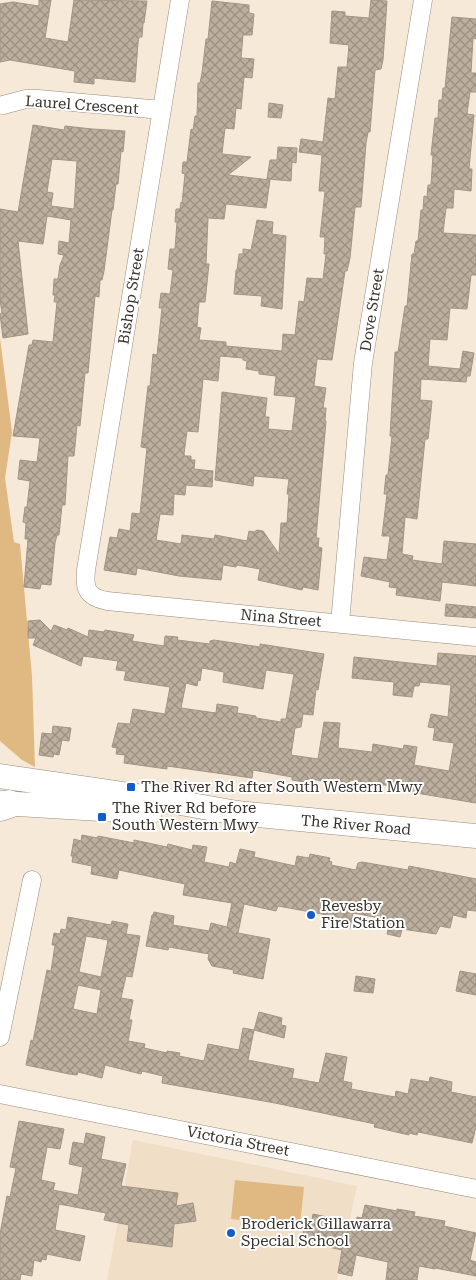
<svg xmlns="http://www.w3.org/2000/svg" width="476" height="1280" viewBox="0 0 476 1280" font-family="'Roboto Serif',serif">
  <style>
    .built { fill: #f0dec7 }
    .green { fill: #e0b882 }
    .building { fill: url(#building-cross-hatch); stroke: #a29585; fill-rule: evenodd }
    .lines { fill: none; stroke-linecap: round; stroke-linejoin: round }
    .street-casing { stroke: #988b7b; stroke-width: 19 }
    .secondary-casing { stroke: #988b7b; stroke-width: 25 }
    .highway-casing { stroke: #988b7b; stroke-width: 29 }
    .street { stroke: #fff; stroke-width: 18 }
    .secondary { stroke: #fff; stroke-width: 24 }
    .highway { stroke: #fff; stroke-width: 28 }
    .poi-dot { fill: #125dc7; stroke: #fff; stroke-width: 2 }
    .labels { text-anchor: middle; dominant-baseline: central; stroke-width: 4; stroke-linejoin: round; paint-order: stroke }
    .street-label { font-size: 15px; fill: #36312a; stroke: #fff }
    .poi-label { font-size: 15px; fill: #36312a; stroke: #fff; text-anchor: start }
  </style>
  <defs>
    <pattern id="building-cross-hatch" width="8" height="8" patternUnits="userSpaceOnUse" patternTransform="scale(1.25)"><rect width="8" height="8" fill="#bcaf9e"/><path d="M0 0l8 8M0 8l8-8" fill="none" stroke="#9a8f81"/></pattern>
  </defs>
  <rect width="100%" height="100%" fill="#f7e9d8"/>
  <path class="built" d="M133 1140 357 1186 337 1280H107Z"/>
  <path class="green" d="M0 338 12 432 5 478 14 542 20 544 32 676 35 767 22 760 0 741Z
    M235 1180 304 1187 300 1225 231 1219Z"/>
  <path class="building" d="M39 0H51L45 38 68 42 74 0 147 1 144 23H143L142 37H139L138 43 135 82 94 78V84L74 82 75 71 10 60 0 62V4L13 2 39 6Z
    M371 0 387 1 383 60 381 69 375 70 370 132H368L366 143 361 207H355L350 258 347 271H345L332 360 317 359 314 386 326 388 323 408H326L325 421H326L316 538H319L318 547 322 548 318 590 303 587 302 590 258 580 260 569 237 565 236 567 223 565 221 580 179 576 137 568 136 575 104 570 110 537 117 538 119 529 130 531 132 513 140 514 147 448 141 447 148 386H150L153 354 157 355 162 308H159L161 293 170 294 173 270 168 269 170 249H175L177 222H175L176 209H180L181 202 182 203 185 174 182 173 183 162H187L191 129 193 130 195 116H197L198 83H200L202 73 206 39H208L212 1 249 5V13L254 14 252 35H243L241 58 254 59 252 78 244 77 241 109 236 108 234 129 225 128 222 154 251 157 228 175 270 180 266 208 226 204 224 219 208 218 206 264H209L205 302H199L197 327 201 328 199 340 226 342V346L282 351 283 334 295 335 299 301 304 302 307 278 323 279 326 254H324L325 237H320L325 191H319L322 155 299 152 301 139 323 142 328 98 335 99 338 67H347L349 45 330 43 332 11 345 12V16L369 18ZM220 356 243 358V360L247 361 246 369 259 371V374L276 376 274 395 296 397 292 431 268 429 269 417H265L267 398 222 392 215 480 253 486 254 476 289 479 287 494H289L287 523H281L279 554 263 531 257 530 254 532 249 531 247 541 215 535 214 539 182 535 181 544 156 540 160 514 173 515 174 494 185 495 186 485 212 487 213 471 194 469 195 460H191V456H185L184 454 187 431 198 432 203 379 218 381Z
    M452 17 476 19V39L473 38 471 73H476V92H470L467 114 474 115 469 169H472L471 191 454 189 453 208H446L443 233 476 235V275H471L467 309 450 308 447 340 430 339 428 366 460 369 463 351 474 353 470 376H467L466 382 421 379 420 400 432 401 428 439H425L417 519 405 517 402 554 413 556 412 560 442 564 444 541 476 544V586L442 582 440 601 396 595 397 588 389 587 390 582 361 576 364 557 387 560 390 536H382L387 494H384L386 475H388L392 436H390L395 352H398L405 306H407L412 254H414L416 241H418L421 210H423L424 196 427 197 428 185H431L433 155H431L435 118H438L439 100H442L443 88H445Z
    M269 103 283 105 281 118 268 117Z
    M33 125 64 130 65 126 92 129 125 131 123 152 121 151 118 184H116L113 210H112L104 271 102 280H100L99 297 95 296 88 373H85L80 426 77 425 74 456H68L65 505H62L59 535H57L55 543 51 585 41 584 40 589 24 587 28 539H25L26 523 23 522 25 507H27L30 481 18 479 20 460 37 462 40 438 13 436 29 345H32L33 340 53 342 57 302H54L55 295H53L54 279H58L60 265 64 255 58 254 59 241 69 243 71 220 47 216 43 244 18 241 28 334 3 338 0 314 2 313 0 300V209L18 212ZM52 159 77 161 74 209 51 206 53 193 47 192Z
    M278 147 297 148 296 163 292 162 291 181 267 179 270 160H277Z
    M257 220 273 222 272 234 286 236 282 309 261 306 262 296 234 294 236 270H237L239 254H243V249L251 250Z
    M446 604 476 607V618L445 616Z
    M40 620 51 631 54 625 67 630 68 628 88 637 89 630 104 632 105 630 134 635 132 641 164 646 165 636 178 637 177 640 210 644V641L214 640 260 647V644L324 654 318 690 316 689 313 715 303 714 301 727 295 728 291 755 318 759 324 722 340 723 338 748 372 752 373 744 403 749 404 745 417 747 414 765 449 771 454 743 433 740 435 728 428 727 431 714 448 717 451 685 420 682 419 686H414L412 697 393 695 394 682 352 678 354 657 437 666 438 653 476 656V803L398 790 399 787 350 780 349 786 312 779V781L305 779V782L292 780V777L253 770 252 778 167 766V769L124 763 125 755 116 754 117 748 112 747 118 723 130 724 133 709 165 714 170 687 124 680 126 671 116 670 118 661 83 656 81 666 33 645 36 638H28V621ZM202 668 224 672 223 682 263 689 266 670 294 674 286 719H281V722L256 718V716L237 713 238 707 217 704 216 713 181 708 186 683 197 686 198 680 200 681Z
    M53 726 71 728 69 741 62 740 59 755 54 754 53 757 39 755 42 733 52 734Z
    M82 835 97 838 98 836 134 843V840L167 847 168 844 192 850 193 845 207 847 204 862 229 867 230 862 236 864 240 849 255 852 254 857 295 866 297 856 309 858 310 854 330 858 329 861 332 862 331 865 356 870 358 863 362 862 408 870 409 866 456 875 476 879V911L467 910 466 918 453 915 450 928 440 926 436 934 402 929 400 937 387 934 390 920 353 913 350 928 337 926 338 917 278 906 276 911 244 904 238 933 270 939 263 979 233 973 234 970 212 966 208 959 209 954 169 947 168 950 146 946 152 915H153L154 912 174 916 173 925 209 931 211 923 227 927 232 903 183 895 185 884 119 870 117 879 91 874 92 866 72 862 73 856H71L74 839 81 841Z
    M68 917 111 925 112 921 128 924 126 934 140 936 132 977 126 976 121 998 133 1000 129 1020H132L128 1041 145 1044 144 1048 167 1053V1051L180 1053 179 1056 204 1061 208 1044 239 1050 243 1028 254 1030 248 1060 294 1069 292 1078 319 1083 326 1053 347 1057 343 1081 352 1083 351 1089 395 1097 396 1091 408 1094 411 1079 429 1082 430 1077 452 1082 451 1092 476 1097V1127L472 1143 418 1132 417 1135 409 1133V1135L374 1127 375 1124 275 1103 162 1083 163 1076 142 1071 141 1074 105 1065 102 1078 78 1072 77 1075 69 1074 26 1065 31 1040 33 1041 47 970 51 971 55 945H52L54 933 60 934 61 929 66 930ZM86 936 108 940 101 977 79 972ZM78 985 101 990 97 1014 73 1009Z
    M460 971 476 974V995L456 991Z
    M356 976 375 979 373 993 354 991Z
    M259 1012 282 1018 281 1025 286 1026 284 1038 254 1030Z
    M19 1121 64 1129 60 1149 47 1147 41 1180 55 1183 53 1190 78 1195 83 1167 69 1164 73 1142 84 1144 86 1133 105 1137 101 1159 126 1164 121 1186 178 1193 176 1206 193 1203 196 1221 174 1224 172 1247 127 1241 129 1225 104 1220 106 1213 59 1204 55 1230 85 1236 80 1261 47 1254 46 1260 42 1259 41 1262 34 1260 32 1276 21 1274 20 1280H0V1234L7 1196 10 1197 16 1168 10 1167Z
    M365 1205 397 1211V1209L415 1212 414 1216 445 1221 444 1226 476 1233 470 1260 476 1262V1276L435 1268V1269L419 1266 417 1280H386L388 1262 356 1255 352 1276 338 1273 342 1250 301 1241 305 1224 311 1225 313 1214 356 1223 357 1217 362 1218Z"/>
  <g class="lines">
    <g class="street-casing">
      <path id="street" d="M180 0 86 570C84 589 87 597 107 601L476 637
        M3 105 26 99H38L162 110
        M340 623 363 363 423 0
        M0 1037 32 880
        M0 1094 476 1189"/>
    </g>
    <g class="secondary-casing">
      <path id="secondary" d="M0 776 158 799 237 813 476 836
        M0 803 150 812"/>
    </g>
    <g class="highway-casing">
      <path id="highway" d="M0 807 9 804"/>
    </g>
    <use href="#street" class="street"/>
    <use href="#secondary" class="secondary"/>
    <use href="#highway" class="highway"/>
  </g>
  <g class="poi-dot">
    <rect x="126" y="782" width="10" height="10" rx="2.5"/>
    <rect x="97" y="812" width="10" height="10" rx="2.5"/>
    <circle cx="311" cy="915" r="5"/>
    <circle cx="231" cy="1233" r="5"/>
  </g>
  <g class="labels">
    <g class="street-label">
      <text transform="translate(82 105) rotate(4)">Laurel Crescent</text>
      <text transform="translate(131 296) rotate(-81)">Bishop Street</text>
      <text transform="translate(372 310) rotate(-81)">Dove Street</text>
      <text transform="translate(281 618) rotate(5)">Nina Street</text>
      <text transform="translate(356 825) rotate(5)">The River Road</text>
      <text transform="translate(238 1141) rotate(11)">Victoria Street</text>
    </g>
    <g class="poi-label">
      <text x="141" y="787">The River Rd after South Western Mwy</text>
      <text x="112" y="808">The River Rd before<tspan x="112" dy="17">South Western Mwy</tspan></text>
      <text x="321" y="906">Revesby<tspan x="321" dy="17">Fire Station</tspan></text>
      <text x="241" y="1224">Broderick Gillawarra<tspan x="241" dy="17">Special School</tspan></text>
    </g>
  </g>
</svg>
